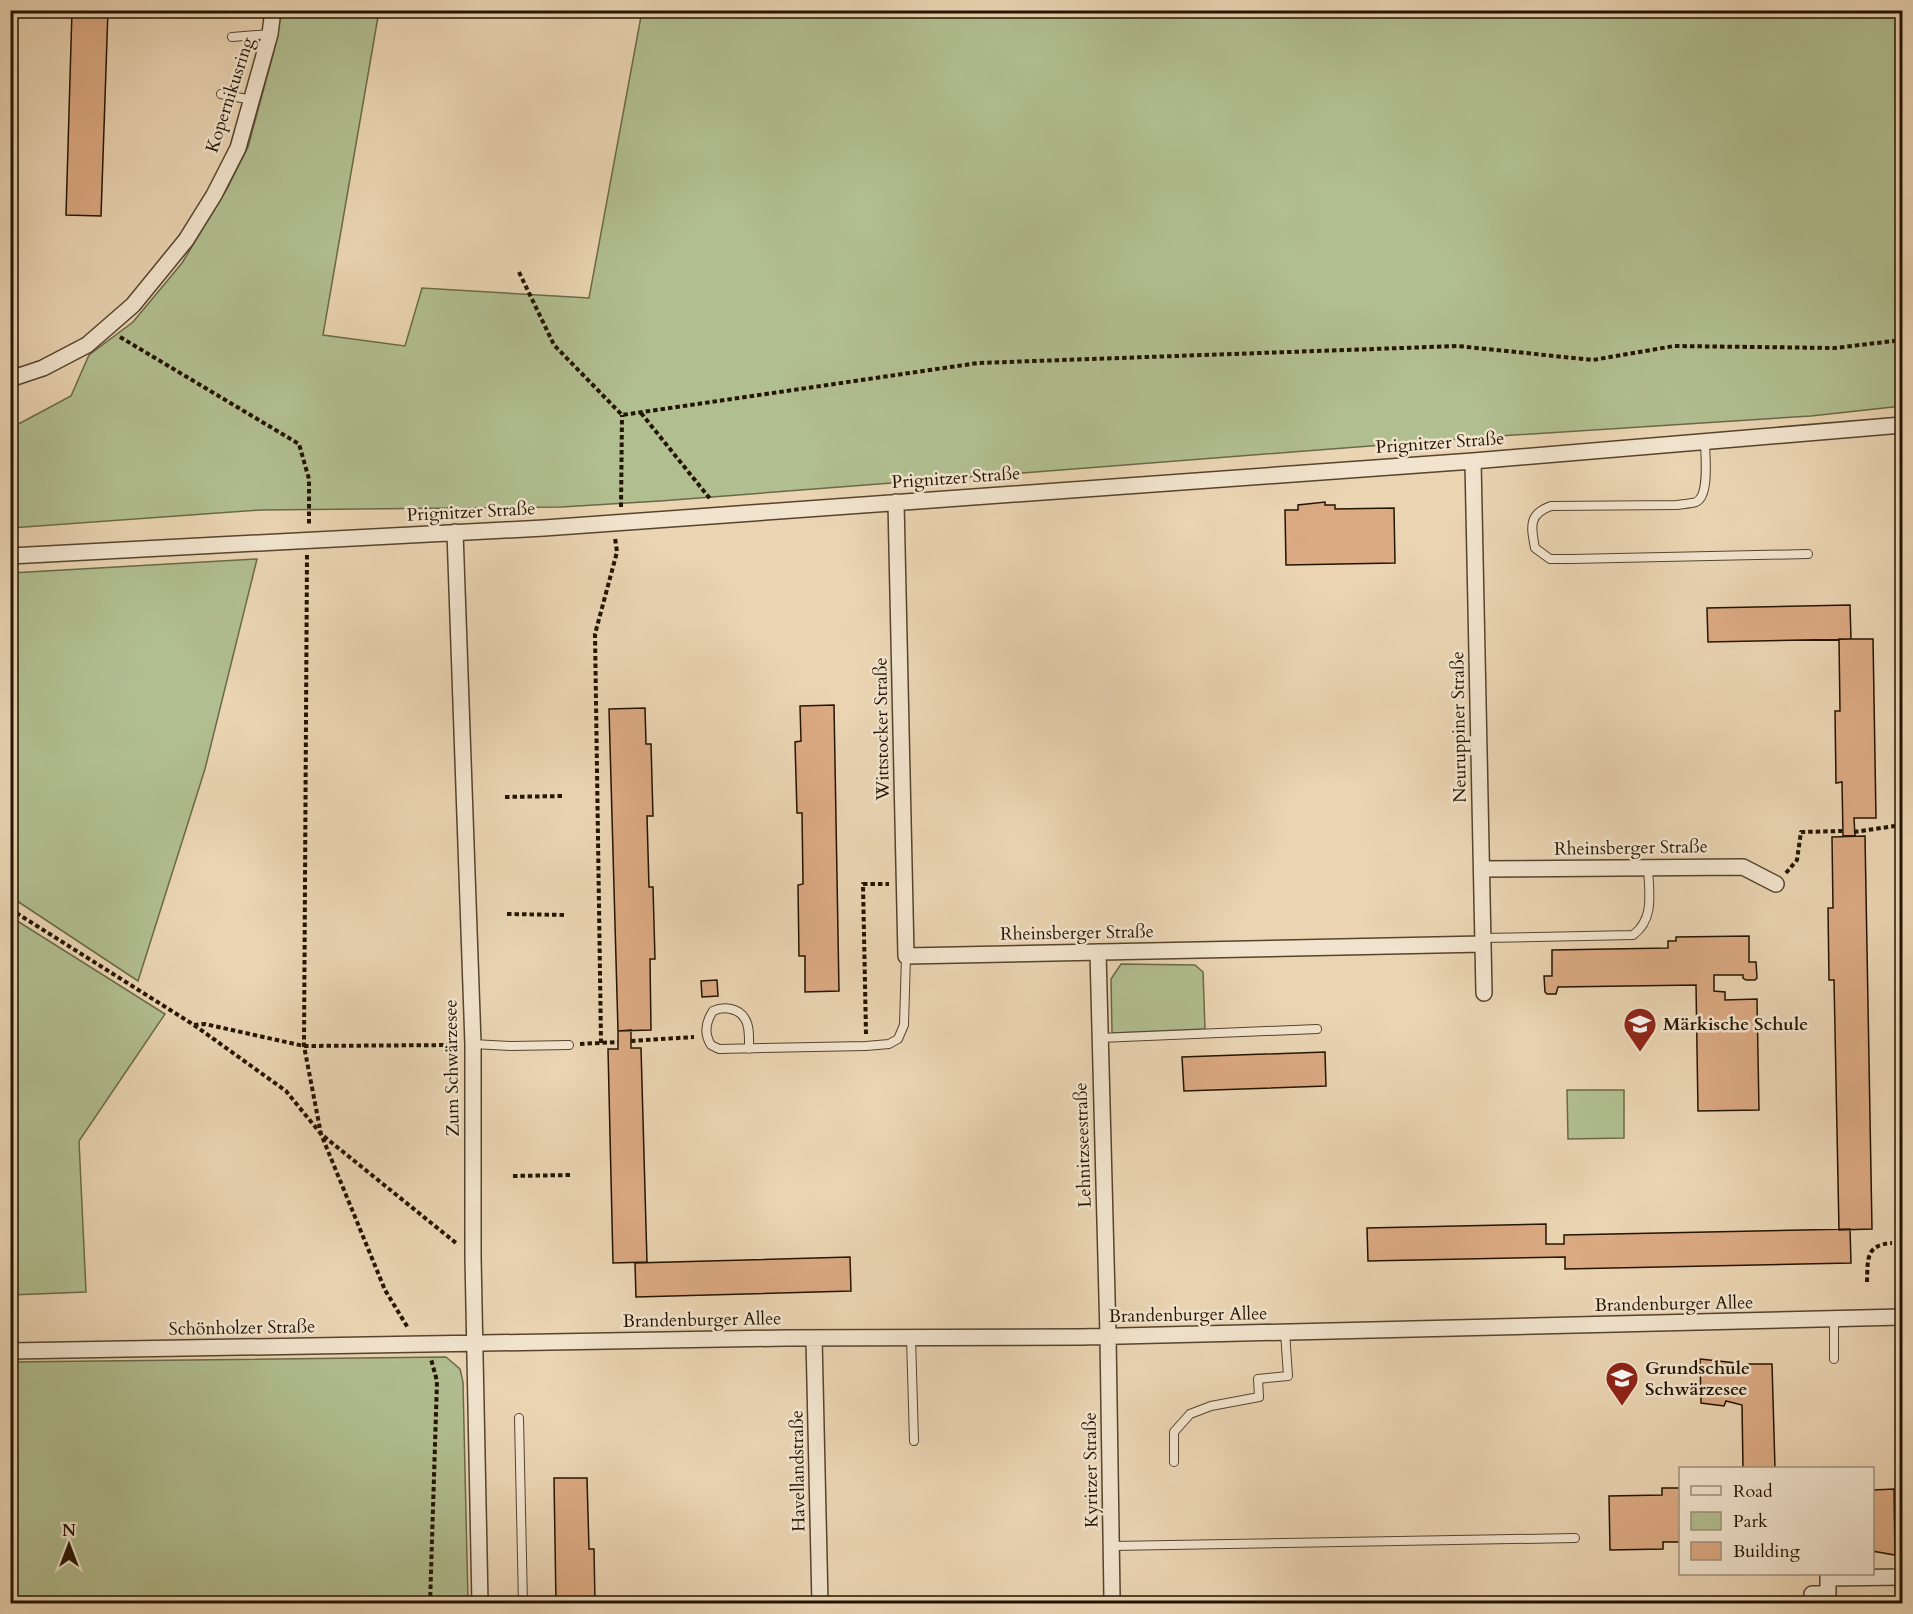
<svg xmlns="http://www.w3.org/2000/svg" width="1913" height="1614" viewBox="0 0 1913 1614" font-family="Cardo,serif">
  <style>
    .green { fill: #b1be90; stroke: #6a6948; stroke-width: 1.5 }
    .building { fill: #dba982; stroke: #241401; stroke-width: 1.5 }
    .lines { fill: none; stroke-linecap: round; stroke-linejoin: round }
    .lane-casing { stroke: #56442d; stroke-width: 10 }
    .street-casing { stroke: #56442d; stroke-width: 18 }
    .path { stroke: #241401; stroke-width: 4; stroke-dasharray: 4.5 3; stroke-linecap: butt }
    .lane { stroke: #f1e3cd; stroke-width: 8 }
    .street { stroke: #f1e3cd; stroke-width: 15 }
    .labels { text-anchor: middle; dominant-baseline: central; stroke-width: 5; stroke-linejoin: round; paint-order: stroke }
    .street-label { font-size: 18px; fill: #241401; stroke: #f1e3cd }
    .poi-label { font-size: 18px; font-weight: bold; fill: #241401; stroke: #f1e3cd; text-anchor: start }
  </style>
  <rect width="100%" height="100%" fill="#ead4b2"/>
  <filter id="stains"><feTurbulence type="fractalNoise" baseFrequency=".00333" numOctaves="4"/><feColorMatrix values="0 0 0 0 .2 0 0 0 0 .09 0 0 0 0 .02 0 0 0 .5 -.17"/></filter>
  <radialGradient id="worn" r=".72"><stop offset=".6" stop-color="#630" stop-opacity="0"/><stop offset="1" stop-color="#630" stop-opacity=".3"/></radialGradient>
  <path class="green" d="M281 11H379L323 335 405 346 422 288 589 298 642 11H1902V406L1811 416 1499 436 660 501 561 507 261 510 11 528V428L71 396 89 355 133 322 182 263 227 189 248 147 275 47Z
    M257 559 205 769 138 981 11 897V573Z
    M11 917 165 1014 79 1141 86 1292 11 1295Z
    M1121 964 1195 965 1203 972 1205 1029 1112 1033 1111 979Z
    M1567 1090H1624V1138L1568 1139Z
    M446 1357 460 1369 463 1382 468 1603H11V1362Z"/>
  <path class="building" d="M72 10H108L101 216 66 215Z
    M1325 502V505H1335V509L1394 508 1395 563 1286 565 1285 510H1298V505Z
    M1850 605 1851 639 1708 642 1707 608Z
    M1839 639H1873L1876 818H1854L1855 836H1843L1842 782 1836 783 1835 711H1840Z
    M834 705 839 991 805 992V956H799L798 885 803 884 802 813H797L795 742 801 741 800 706Z
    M645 708 646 744H651L653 816H647L649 887H653L655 959H650L651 1030 618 1031 609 709Z
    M1865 836 1872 1229 1839 1230 1834 980H1829L1828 908H1833L1832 837Z
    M1749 936V962H1756L1757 978 1755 980H1746L1743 978V975H1714V991L1725 992V1000L1757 999 1759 1110 1698 1111 1696 985 1558 987 1556 994H1547L1545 992 1544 976H1552V950L1668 948V941H1676V937Z
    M717 980 718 996 702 997 701 981Z
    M631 1030V1048H641L647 1262 613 1263 608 1049H618V1031Z
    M1325 1052 1326 1086 1184 1091 1182 1057Z
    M1546 1224V1244H1564V1235L1850 1229 1851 1263 1565 1269V1257L1368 1261 1367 1228Z
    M850 1257 851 1291 636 1297 635 1263Z
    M1700 1359 1736 1363 1733 1370H1749V1364H1772L1775 1468H1743L1742 1405 1726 1401 1724 1406 1701 1403Z
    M554 1478H587L589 1549H594L595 1604H556Z
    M1872 1485 1873 1490 1894 1489 1895 1555 1872 1551Z
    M1662 1488H1680V1542H1663V1549L1610 1550 1609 1496 1662 1495Z"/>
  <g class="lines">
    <g class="lane-casing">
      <path id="lane" d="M232 37 270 34
        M221 94 252 100
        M1705 441C1705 455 1710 496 1696 502 1690 504 1682 504 1676 505L1551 506C1528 514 1531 527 1535 548L1550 559H1571L1808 554
        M1483 938 1633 935C1655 919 1649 892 1648 868
        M1100 1038 1317 1029
        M473 1044 511 1046 569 1045
        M749 1049C749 1040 750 1026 745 1019 739 1008 724 1006 713 1011 705 1023 704 1034 711 1045L719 1049 866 1046 889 1044 898 1039 904 1025 906 956
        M1834 1320V1359
        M911 1337 914 1441
        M519 1418 523 1604
        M1174 1462V1432L1190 1414 1211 1406 1259 1397 1258 1379 1288 1376 1285 1332
        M1112 1546 1575 1538"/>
    </g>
    <g class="street-casing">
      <path id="street" d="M10 379 43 368 87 345 133 305 186 240 214 195 238 148 270 34 273 10
        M1473 461 1484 993
        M896 502 906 956 1483 944
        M455 532 473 1044V1257L480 1604
        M10 556 544 528 1473 461 1902 425
        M1482 869 1743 867 1776 884
        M1098 952 1108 1336 1112 1598 1115 1604
        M814 1338 820 1604
        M10 1351 785 1338 1081 1337 1902 1317
        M1812 1604V1594H1828V1578L1902 1577"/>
    </g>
    <path class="path" d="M519 272 554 345 622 415 978 363 1458 346 1593 360 1674 346 1835 348 1902 340
      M120 337 299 444 309 479V524
      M641 413 711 500
      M621 507 622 415
      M307 555 304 1046 321 1134 385 1290 408 1328
      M505 797 564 796
      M1854 832 1902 825
      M1786 873 1797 860 1801 832 1842 831
      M10 909 194 1025 286 1091 321 1134 456 1243
      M507 914 567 915
      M194 1025 205 1024 304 1046 457 1045
      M866 1034 863 884H889
      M631 1041 694 1037
      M601 1043 595 634 617 552 615 538
      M580 1044 618 1042
      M513 1176 572 1175
      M1867 1282C1868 1259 1865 1245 1892 1243
      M430 1604 437 1381 431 1359"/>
    <use href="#lane" class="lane"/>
    <use href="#street" class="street"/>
  </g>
  <defs>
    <g id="school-pin" transform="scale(1.725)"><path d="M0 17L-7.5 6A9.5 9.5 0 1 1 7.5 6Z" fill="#8f2418" stroke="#f1e3cd"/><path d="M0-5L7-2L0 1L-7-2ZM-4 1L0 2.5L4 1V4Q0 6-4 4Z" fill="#fff"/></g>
  </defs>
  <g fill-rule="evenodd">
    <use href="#school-pin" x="1640" y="1024"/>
    <use href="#school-pin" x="1622" y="1378"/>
  </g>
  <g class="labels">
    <g class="street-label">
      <text transform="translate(230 95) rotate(-72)">Kopernikusring</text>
      <text transform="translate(1440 443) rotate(-4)">Prignitzer Straße</text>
      <text transform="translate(956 478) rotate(-4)">Prignitzer Straße</text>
      <text transform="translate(471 512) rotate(-3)">Prignitzer Straße</text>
      <text transform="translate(1459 727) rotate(-91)">Neuruppiner Straße</text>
      <text transform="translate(882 729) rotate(-91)">Wittstocker Straße</text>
      <text transform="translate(1631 848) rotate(-1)">Rheinsberger Straße</text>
      <text transform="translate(1077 933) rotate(-1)">Rheinsberger Straße</text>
      <text transform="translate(452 1068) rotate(-91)">Zum Schwärzesee</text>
      <text transform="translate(1083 1145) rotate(-92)">Lehnitzseestraße</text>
      <text transform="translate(1674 1304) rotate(-1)">Brandenburger Allee</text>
      <text transform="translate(1188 1315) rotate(-1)">Brandenburger Allee</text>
      <text transform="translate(702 1320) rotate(-1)">Brandenburger Allee</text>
      <text transform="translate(242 1328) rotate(-1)">Schönholzer Straße</text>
      <text transform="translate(1091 1470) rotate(-91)">Kyritzer Straße</text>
      <text transform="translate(798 1471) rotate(-91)">Havellandstraße</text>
    </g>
    <g class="poi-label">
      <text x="1663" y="1024">Märkische Schule</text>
      <text x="1645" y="1368">Grundschule<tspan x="1645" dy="21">Schwärzesee</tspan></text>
    </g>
  </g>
  <rect width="1913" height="1614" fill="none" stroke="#ead4b2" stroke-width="36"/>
  <rect x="12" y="12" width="1889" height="1590" fill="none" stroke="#241401" stroke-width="3"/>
  <rect x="18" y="18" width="1877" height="1578" fill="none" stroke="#241401" stroke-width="1.5"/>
  <rect x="1679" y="1467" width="195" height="108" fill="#f1e3cd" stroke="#9f907b" stroke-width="1.5"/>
  <rect x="1691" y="1486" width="30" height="9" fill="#f1e3cd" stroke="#9f907b" stroke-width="1.5"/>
  <text x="1733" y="1497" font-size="18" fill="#241401">Road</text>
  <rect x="1691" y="1512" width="30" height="18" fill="#b1be90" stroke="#9f907b" stroke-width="1.5"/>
  <text x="1733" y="1527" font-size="18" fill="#241401">Park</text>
  <rect x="1691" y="1542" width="30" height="18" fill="#dba982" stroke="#9f907b" stroke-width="1.5"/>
  <text x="1733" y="1557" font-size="18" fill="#241401">Building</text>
  <g transform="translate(69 1545)" stroke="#f1e3cd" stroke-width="4.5" paint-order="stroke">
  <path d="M0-4.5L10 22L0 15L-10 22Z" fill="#241401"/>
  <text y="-9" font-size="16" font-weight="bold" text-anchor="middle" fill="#241401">N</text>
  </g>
  <rect width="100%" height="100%" filter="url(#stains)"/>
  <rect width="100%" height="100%" fill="url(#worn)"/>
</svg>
